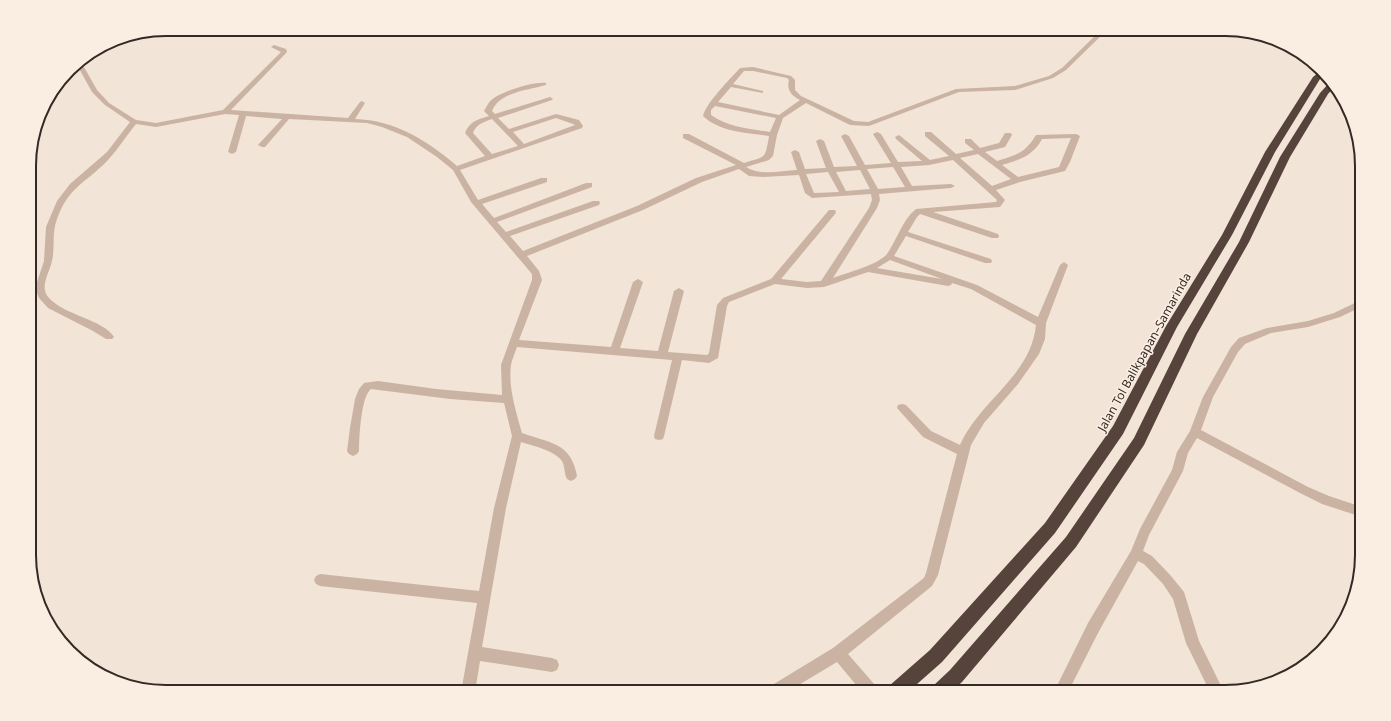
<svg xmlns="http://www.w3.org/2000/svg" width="1391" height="721" viewBox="0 0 1391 721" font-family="'Noto Sans',sans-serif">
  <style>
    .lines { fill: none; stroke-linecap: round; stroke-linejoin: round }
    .minor { fill: #cab3a2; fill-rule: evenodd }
    .highway { fill: #56433b; fill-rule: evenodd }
    .labels { text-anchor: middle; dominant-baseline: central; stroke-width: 3; stroke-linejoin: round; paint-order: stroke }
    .street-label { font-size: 12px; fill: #342925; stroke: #faeee2 }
    .rim { fill: none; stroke: #342925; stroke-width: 2 }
  </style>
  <rect width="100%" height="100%" fill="#f2e4d6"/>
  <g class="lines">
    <path class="minor" d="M1102 29H1108L1066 70 1053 78 1015 90 959 92 869 126 850 125 806 103 783 118 777 135 773 156 769 160 746 167C761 176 780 171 797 170L791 152 795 150 799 152 805 169 826 168 816 141 820 139 824 141 834 167 857 166 841 136 845 134 849 136 865 165 891 163 873 134 877 132 881 134 898 162 922 161 896 139 895 137 899 135 930 160 949 156 925 136V132H931L956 154 974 150 965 143V139H971L980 148 999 143 1005 133H1011L1012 135 1005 147 985 152 997 161C1017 155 1025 153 1036 135L1076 134 1080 136 1070 162 1065 171 1020 182 996 190 1005 200 1000 207 933 212 998 234 999 236 998 238H992L920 214 917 217 908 232 991 259 992 261 991 263H985L906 236 894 256 977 285 1038 317 1060 265 1064 262 1068 265 1046 323 1045 339 1039 354 1018 384 984 423 971 445 938 575 932 586 848 654 875 685 876 692H862L837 662 787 692H767L769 687 833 648 924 578 926 573 957 454 923 437 897 408 898 405 902 404 906 405 931 431 960 445C980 400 1031 376 1036 325L971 289 952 283 951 285 948 286 868 272 824 287 807 288 775 284 729 302 727 306 718 358 709 363 682 360 664 436 663 439 659 440 655 439 654 436 672 360 517 347C515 353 512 359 511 365 508 387 516 412 522 433 549 443 571 442 577 476L575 479 571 481 567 479C564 474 565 466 562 461 554 450 533 446 521 442L506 508 482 647 552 658 557 660 559 665 557 670 552 672 480 661 475 692H461L477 603 320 586 316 584 314 580 316 576 320 574 479 591 494 508 512 436 504 403 450 399 371 389C361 396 359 438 359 451L357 454 353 456 349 454 347 451 350 428 355 399 359 389 364 383 378 381 436 389 502 395 501 365 532 280V274L471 202 453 170 437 157 407 137 382 127 367 123 289 119 265 147H262L258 145 282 119 246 116 236 152 232 154 228 152 239 115 225 114 156 127 136 124C126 136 118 149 108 160 84 185 68 186 56 222 52 235 55 248 52 261 49 274 39 287 49 298 64 315 104 320 114 337L112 339H106L93 331 48 308 39 298 35 288 44 261 46 227 57 201 70 184 107 152 130 122 105 105 92 92 76 63 80 60 97 90 109 103 136 120 156 123 223 110 281 52 271 47 274 45 286 49 287 52 231 110 348 118 360 102 362 101 365 103 355 119C395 120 428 141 457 166L485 156 465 133C469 122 478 119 489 116L484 111C487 106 489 101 494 98 504 91 534 81 546 83V85C529 90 499 92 492 111L495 114 550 97 553 99 552 100 498 118 509 129 556 114 579 120 583 126 582 128 460 170 478 200 541 178H547V182L482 204 494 218 586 183H592V187L497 222 506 232 593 201H599L600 203 599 205 510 236 523 251 637 206 696 178 736 165 683 138V134H689L744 163C766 156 765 160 769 136 749 133 719 132 703 116 706 103 730 79 740 68L753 67 791 76 795 80V90L801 96 854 121 868 122 956 89 1015 86 1049 76 1062 68ZM744 71H753L787 78 789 80C786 90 792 96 800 100L779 115 718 102 731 87 763 93V91L733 84ZM715 106 776 118 770 132C750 129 728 127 711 115V110ZM556 118 573 124 575 125 524 144 513 132ZM492 119 518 146 492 154 473 133C476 124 484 122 492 119ZM1071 138 1059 167 1018 177 1002 165C1019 160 1033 156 1042 139ZM978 154 1011 179 992 186 960 158ZM953 160 997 200 996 202 916 209C902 220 897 240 887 254 878 265 846 273 833 278L877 208 880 200 879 194 951 188 955 186 951 184 912 186 901 167 929 165ZM893 167 905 187 878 189 867 169ZM739 169 749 176 763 177 799 175 805 193 812 198 871 194 872 200 869 208 821 281 807 282 781 279 835 214 836 212 835 210H829L771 279 723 298 717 305 709 353 707 355 668 352 684 291 679 288 674 291 658 351 620 348 643 282 638 279 633 282 611 347 519 340 542 280 539 271 527 256 643 210 702 182ZM860 170 870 189 846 191 836 172ZM828 172 839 192 814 193 806 174ZM890 260 942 279 877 268Z
      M1361 300V307L1340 317 1308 327 1271 333 1245 344 1238 352 1213 397 1201 430 1308 487 1329 496 1362 507V517L1322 504 1300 493 1197 438 1188 453 1183 471 1149 535 1143 551 1152 556 1171 576 1184 592 1199 641 1224 692H1210L1186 643 1173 599 1163 584 1144 564 1138 561 1098 633 1068 692H1054L1088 623 1131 551 1140 529 1172 470 1177 452 1190 431 1203 397 1231 347 1239 338 1267 328 1308 321 1334 313Z"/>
    <path class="highway" d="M1319 72 1323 76 1320 79 1275 152 1232 235 1177 327 1123 434 1055 533 942 662 908 692H887L889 686 930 650 1045 523 1113 426 1166 326 1222 235 1265 152 1313 77Z
      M1330 82 1335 86 1328 94 1290 157 1249 242 1197 334 1144 445 1076 547 962 682 951 692H931L933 686 950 670 1066 537 1134 438 1185 334 1239 242 1280 157 1320 93Z"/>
  </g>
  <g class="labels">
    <g class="street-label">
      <text transform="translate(1144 352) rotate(-61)">Jalan Tol Balikpapan–Samarinda</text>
    </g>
  </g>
  <path d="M0 0H1391V721H0ZM166 36H1225A130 130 0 0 1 1355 166V555A130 130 0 0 1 1225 685H166A130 130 0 0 1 36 555V166A130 130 0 0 1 166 36Z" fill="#faeee2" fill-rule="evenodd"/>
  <path class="rim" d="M166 36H1225A130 130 0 0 1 1355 166V555A130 130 0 0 1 1225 685H166A130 130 0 0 1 36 555V166A130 130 0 0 1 166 36Z"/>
</svg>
